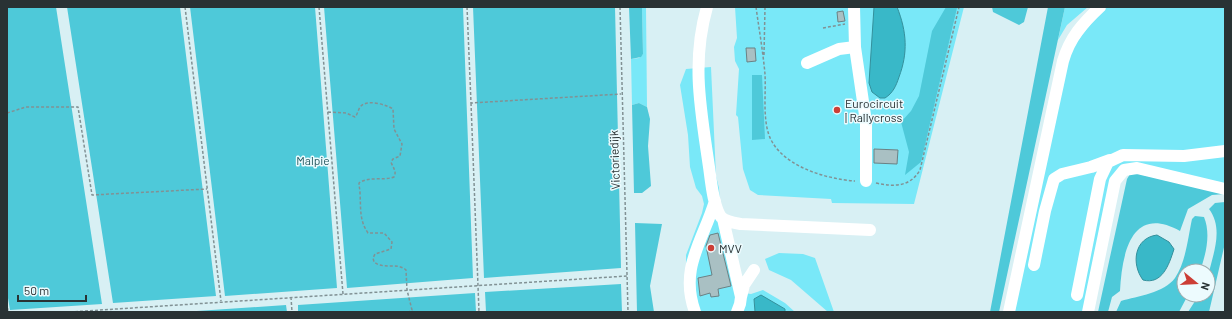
<svg xmlns="http://www.w3.org/2000/svg" width="1232" height="319" viewBox="0 0 1232 319" font-family="Barlow,sans-serif">
  <style>
    .green { fill: #79e8f8 }
    .forest { fill: #4ec9d9 }
    .water { fill: #39b8c8; stroke: #34909c }
    .building { fill: #a9c0c3; stroke: #6b8184 }
    .lines { fill: none; stroke-linecap: round; stroke-linejoin: round }
    .path { stroke: #819194; stroke-width: 1.5; stroke-dasharray: 3 2; stroke-linecap: butt }
    .minor { stroke: #fff; stroke-width: 12 }
    .poi-dot { fill: #cc3e36; stroke: #edfbfe; stroke-width: 1.5 }
    .labels { text-anchor: middle; dominant-baseline: central; stroke-width: 3; stroke-linejoin: round; paint-order: stroke }
    .poi-label { font-size: 12px; fill: #293234; stroke: #edfbfe; text-anchor: start }
    .park-label { font-size: 12px; fill: #24585f; stroke: #edfbfe }
    .street-label { font-size: 12px; fill: #293234; stroke: #edfbfe }
  </style>
  <rect width="100%" height="100%" fill="#d8f0f4"/>
  <path class="green" d="M642 7H646L647 107 639 103 632 105 631 59 639 58 643 54Z
    M735 7H964L914 204 832 203 831 199 758 195 750 190 743 169 738 117 736 115 739 69 735 61 734 47 737 38Z
    M1065 7H1088L1067 25 1058 40Z
    M1104 7H1225V184L1122 165 1086 312H1012L1070 51Z
    M711 67 716 176 719 188 721 219 737 292 751 294 763 290 785 303 795 312H785V309L754 299 755 312H692L686 287V255L702 213 704 204 702 196 696 188 690 167 688 135 680 85 686 69Z
    M779 253 803 254 815 258 834 312H828L791 280 769 270 765 259Z"/>
  <path class="forest" d="M7 7H56L102 304 10 310 7 292Z
    M67 7H180L216 296 113 303Z
    M190 7H315L337 288 225 296Z
    M324 7H463L473 278 347 288Z
    M473 7H615L621 268 484 278Z
    M629 7H642L643 54 641 57 631 59Z
    M946 7 957 8 921 162 905 175 909 152 901 122 911 111 919 96 932 31Z
    M992 7H1028L1024 22 1019 25 993 12Z
    M1048 7H1065L999 312H990Z
    M752 75H762L765 139 752 140Z
    M639 103 647 107 650 119 648 146 651 186 642 193H634L632 105Z
    M1135 173 1225 194 1212 195 1188 209 1180 231C1131 204 1122 254 1120 291L1112 297 1108 312H1098L1127 179 1130 174Z
    M1225 202V243L1209 312H1188L1199 295H1208C1208 289 1207 282 1208 276 1213 254 1224 229 1209 209L1215 203Z
    M1195 216 1204 217C1211 234 1206 254 1200 271H1184V295H1188L1179 312H1116L1121 301C1138 296 1164 293 1175 278 1186 262 1188 237 1192 219Z
    M635 223 662 224 650 286 654 312H637Z
    M621 284 622 312H486L485 292Z
    M475 293 476 312H298V305Z
    M286 305 287 312H182Z"/>
  <path class="water" d="M874 7H897C907 32 908 53 899 77 896 86 893 93 885 98H880L872 92 869 83Z
    M1157 235 1169 242 1174 249C1169 265 1162 285 1143 280 1131 264 1134 238 1157 235Z
    M761 295 785 309V312H755L754 299Z"/>
  <path class="building" d="M843 11 845 21 838 22 837 12Z
    M746 48H755L756 61 747 62Z
    M874 149 898 150 897 164 874 163Z
    M718 233 731 286 718 289 719 296 711 297 710 293 700 296 698 278 712 275 706 246 710 235Z"/>
  <g class="lines">
    <path class="path" d="M185 7 221 301
      M319 7 343 294
      M467 7 471 103 621 94
      M620 7 628 312
      M756 7C759 29 763 52 765 74 766 93 763 114 768 132 777 165 825 179 855 181
      M823 28 845 24
      M764 55 765 7
      M471 103 479 312
      M328 112 346 113 355 117C358 114 358 109 361 106 368 99 387 105 393 109L394 129 402 144 400 156 393 159 391 162C393 168 397 171 394 177 383 181 369 176 359 183 359 187 360 189 360 193 361 208 359 220 368 233H384L392 242 391 249 375 254 373 258 374 262C384 270 397 262 406 270L407 290 412 310 409 312
      M7 113 26 107H78L92 195 207 189
      M876 183C894 187 910 187 920 170L959 7
      M291 297 292 312
      M7 303 8 312
      M70 312 627 276
      M396 312H405"/>
    <path class="minor" d="M707 7C691 63 701 111 709 167 711 181 713 206 721 217 726 222 735 223 741 224L870 230
      M854 7 855 47 866 122V181
      M807 63 839 49 855 47
      M723 219 741 297 740 304 737 312
      M1034 265 1045 211 1054 179 1062 174 1091 167 1110 160
      M1077 295 1100 179 1108 162 1123 155 1184 156 1225 151
      M741 297 744 285 754 270
      M695 312C679 268 703 241 715 201
      M1009 312 1063 61C1070 37 1083 23 1100 7
      M1088 312 1115 181 1124 170 1137 168 1225 189"/>
  </g>
  <g class="poi-dot">
    <circle cx="837" cy="110" r="4"/>
    <circle cx="711" cy="248" r="4"/>
  </g>
  <g class="labels">
    <g class="poi-label">
      <text x="845" y="103">Eurocircuit<tspan x="845" dy="14">| Rallycross</tspan></text>
      <text x="719" y="248">MVV</text>
    </g>
    <g class="park-label">
      <text x="313" y="160">Malpie</text>
    </g>
    <g class="street-label">
      <text transform="translate(614 160) rotate(-92)">Victoriedijk</text>
    </g>
  </g>
  <rect width="1232" height="319" fill="none" stroke="#293234" stroke-width="16"/>
  <g transform="translate(1196 283) rotate(108)"><circle r="19" fill="#edfbfe" stroke="#9fabad"/>
  <path d="M0-3L7 15L0 10L-7 15Z" fill="#cc3e36"/>
  <text y="-6" font-size="11" font-weight="bold" text-anchor="middle" fill="#293234">N</text>
  </g>
  <path d="M18 295v6h68v-6" fill="none" stroke="#293234" stroke-width="2"/>
  <text x="24" y="295" font-size="12" fill="#293234" stroke="#edfbfe" stroke-width="3" paint-order="stroke">50 m</text>
</svg>
